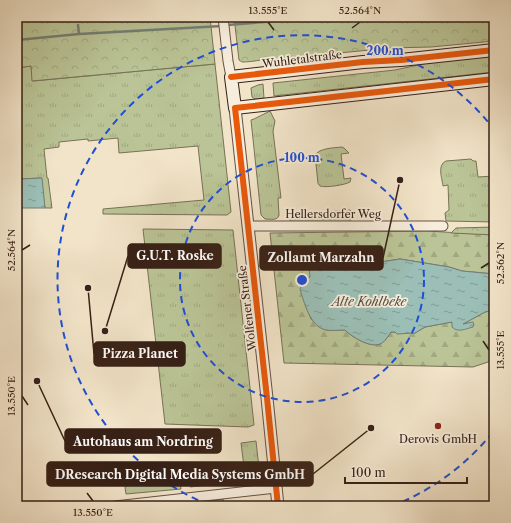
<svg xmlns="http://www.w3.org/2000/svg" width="511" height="523" viewBox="0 0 511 523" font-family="'Libre Caslon Text',serif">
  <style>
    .grass { fill: url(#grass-tufts); stroke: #787256 }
    .forest { fill: url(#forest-firs); stroke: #787256 }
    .park { fill: url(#park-crowns); stroke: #787256 }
    .water { fill: url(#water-ripples); stroke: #737f76 }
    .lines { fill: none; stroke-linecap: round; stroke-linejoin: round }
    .stream { stroke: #737f76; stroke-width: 2.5 }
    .minor-casing { stroke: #665143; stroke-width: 11 }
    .tertiary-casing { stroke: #665143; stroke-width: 13 }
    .secondary-casing { stroke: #372016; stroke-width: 14 }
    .minor { stroke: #f7eddc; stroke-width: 9 }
    .tertiary { stroke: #f7eddc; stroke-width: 11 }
    .secondary { stroke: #f7eddc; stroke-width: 12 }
    .cycleway-casing { stroke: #f7eddc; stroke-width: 8 }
    .cycleway { stroke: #e8590c; stroke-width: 6 }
    .ticks { fill: none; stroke: #372016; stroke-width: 1.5 }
    .ring { fill: none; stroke: #1d4ed8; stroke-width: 2; stroke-dasharray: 7 5 }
    .poi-dot { fill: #8f2418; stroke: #f7eddc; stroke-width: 1.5 }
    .labels { text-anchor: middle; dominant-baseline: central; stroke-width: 3.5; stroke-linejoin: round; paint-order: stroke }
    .street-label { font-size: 11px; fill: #372016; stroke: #f7eddc }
    .poi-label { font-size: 11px; fill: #372016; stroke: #f7eddc }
    .water-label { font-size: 12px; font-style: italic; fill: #555046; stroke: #f7eddc }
    .centre { fill: #1d4ed8; stroke: #f7eddc; stroke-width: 2 }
    .ring-label { font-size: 12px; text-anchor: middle; font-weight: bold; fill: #1d4ed8; stroke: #f7eddc; stroke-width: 3.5; stroke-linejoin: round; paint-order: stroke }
    .leader { fill: none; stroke: #372016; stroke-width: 1.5 }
    .callout-dot { fill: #372016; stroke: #f7eddc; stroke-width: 1.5 }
    .callout { fill: #372016; stroke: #372016; stroke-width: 1.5 }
    .callout-label { font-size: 12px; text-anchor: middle; font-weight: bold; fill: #fff }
    .neatline { fill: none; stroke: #372016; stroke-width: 1.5 }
    .ticks-label { font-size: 10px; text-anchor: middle; fill: #372016 }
  </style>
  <defs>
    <pattern id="grass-tufts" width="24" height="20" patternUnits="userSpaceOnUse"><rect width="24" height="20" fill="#bac496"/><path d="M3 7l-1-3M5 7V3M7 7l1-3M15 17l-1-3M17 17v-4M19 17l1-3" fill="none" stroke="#a0a881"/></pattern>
    <pattern id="forest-firs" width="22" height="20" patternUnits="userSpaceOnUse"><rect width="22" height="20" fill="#bac496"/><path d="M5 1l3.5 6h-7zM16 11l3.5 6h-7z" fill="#a0a881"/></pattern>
    <pattern id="park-crowns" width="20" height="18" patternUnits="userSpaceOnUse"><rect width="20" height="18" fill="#bac496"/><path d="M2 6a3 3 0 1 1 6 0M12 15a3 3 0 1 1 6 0" fill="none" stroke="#a0a881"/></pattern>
    <pattern id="water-ripples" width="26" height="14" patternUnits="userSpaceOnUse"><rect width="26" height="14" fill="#9bbfb6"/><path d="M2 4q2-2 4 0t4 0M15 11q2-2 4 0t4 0" fill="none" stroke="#7f9b93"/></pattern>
  </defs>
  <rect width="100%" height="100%" fill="#f2e4c9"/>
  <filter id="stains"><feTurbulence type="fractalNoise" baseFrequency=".005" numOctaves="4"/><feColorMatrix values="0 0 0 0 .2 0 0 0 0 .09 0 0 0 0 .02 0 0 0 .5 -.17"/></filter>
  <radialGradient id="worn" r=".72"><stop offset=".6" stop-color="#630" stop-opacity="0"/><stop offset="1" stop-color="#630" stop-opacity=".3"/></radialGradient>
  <path class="grass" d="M494 55V72L274 96 273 83 395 70 432 62Z
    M215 64 231 212 227 215 103 214V209L204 200 198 146 119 153 118 138 88 141V139L59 142V147L44 149 47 178H48L52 208H45L41 178 20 179 17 175V68L31 66 33 81Z
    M263 84 264 98 255 99 252 97 251 88 258 85Z
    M270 111 275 121 273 131 281 198H278L279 215C278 221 270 219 265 219L261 215 251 120 254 119Z
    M342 147 344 148 349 153 341 154 344 179 351 178 350 182C345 185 325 188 320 186 319 185 318 184 318 183L315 155C320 148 333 148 342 147Z
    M471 159 473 161H476L478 177 494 176V222L446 221 445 213 449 210 448 185 443 186C442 178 437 165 446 161Z
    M350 210 353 213V216L349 222H291L290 220V217L294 215Z
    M143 229 233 230 254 425 248 427 165 424Z
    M256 441 260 477 256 480 190 487 189 472 244 467 241 443Z
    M170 474H172L180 480 181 489 126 494 125 487 130 484 171 480Z
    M223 499 224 503 205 505 206 501Z"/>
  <path class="forest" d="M427 231 494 235V274L462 271 449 267 400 259 329 270 322 268 319 266H313L310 277 304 282 303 298 311 319 326 330H345C352 337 370 348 380 344 385 342 388 336 391 332L415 333 425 327 452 322 461 325 485 312 494 310V360L473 367 284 363 270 233Z"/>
  <path class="park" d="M17 17H210L215 64 32 81 31 66 17 68Z
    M234 17H494V41L431 47 389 48 300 57C288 62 274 60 261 60 255 61 248 62 242 62L239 60Z
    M494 227V235L451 233 456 228Z"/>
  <path class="water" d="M17 175 20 179 42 178 45 208H17Z
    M400 259 449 267 462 271 494 274V310L485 312 463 324 473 322 474 325 473 327C465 329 458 333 452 327V322L425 327 415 333 397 334 395 332H391C388 336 385 342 380 344 370 348 352 337 345 330 339 330 332 331 326 330 310 327 304 302 300 289L304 282 310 277 309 268C316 263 321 268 329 270Z"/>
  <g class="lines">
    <path class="stream" d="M78 25 79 34
      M227 25 326 17
      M17 40 79 34 222 26"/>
    <g class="minor-casing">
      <path id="minor" d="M223 17 228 61 231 77
        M248 226H443
        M115 506 276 488"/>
    </g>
    <g class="tertiary-casing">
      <path id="tertiary" d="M235 108 267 398 278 506"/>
    </g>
    <g class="secondary-casing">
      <path id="secondary" d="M494 50 401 60 363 62 231 77 235 108 494 79"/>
    </g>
    <use href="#minor" class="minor"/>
    <use href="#tertiary" class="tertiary"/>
    <use href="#secondary" class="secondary"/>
    <g class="cycleway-casing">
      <path id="cycleway" d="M231 77 363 62 401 60 494 50
        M278 506 267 398 235 108 494 79"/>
    </g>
    <use href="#cycleway" class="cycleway"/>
  </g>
  <path class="ticks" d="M268 22 274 30M352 28 360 22M22 250 30 245M481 268 489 263M483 341 489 350M22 396 28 405M87 493 93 501"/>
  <g class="ring">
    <circle cx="302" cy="280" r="122"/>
    <path d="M493 432A244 244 0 0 1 395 505M209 505A244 244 0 1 1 493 128"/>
  </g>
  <circle class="poi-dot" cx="438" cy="426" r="4"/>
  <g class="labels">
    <g class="street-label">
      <text transform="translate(302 59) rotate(-7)">Wuhletalstraße</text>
      <text x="333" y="214">Hellersdorfer Weg</text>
      <text transform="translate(247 308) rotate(-97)">Wolfener Straße</text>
    </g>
    <g class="poi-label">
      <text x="438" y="439">Derovis GmbH</text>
    </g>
    <g class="water-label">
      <text x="369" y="301">Alte Kohlbeke</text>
    </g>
  </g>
  <circle cx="302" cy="280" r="6" class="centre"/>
  <g class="ring-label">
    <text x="385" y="55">200 m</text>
    <text x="302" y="162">100 m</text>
  </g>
  <path class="leader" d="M105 331L128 256M400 180L383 258M88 288L94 354M37 381L65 441M371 428L313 474"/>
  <g class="callout-dot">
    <circle cx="105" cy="331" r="4"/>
    <circle cx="400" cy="180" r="4"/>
    <circle cx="88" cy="288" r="4"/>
    <circle cx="37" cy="381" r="4"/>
    <circle cx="371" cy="428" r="4"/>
  </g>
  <g class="callout">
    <rect x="128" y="244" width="93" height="24" rx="4"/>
    <rect x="260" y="246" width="123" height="24" rx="4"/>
    <rect x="94" y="342" width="91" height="24" rx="4"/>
    <rect x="65" y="429" width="156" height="24" rx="4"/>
    <rect x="47" y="462" width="266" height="24" rx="4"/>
  </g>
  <g class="callout-label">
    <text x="175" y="260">G.U.T. Roske</text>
    <text x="321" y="262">Zollamt Marzahn</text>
    <text x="140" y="358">Pizza Planet</text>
    <text x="143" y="446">Autohaus am Nordring</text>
    <text x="180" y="479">DResearch Digital Media Systems GmbH</text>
  </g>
  <rect width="511" height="523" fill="none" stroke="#f2e4c9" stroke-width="44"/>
  <path d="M345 477v6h122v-6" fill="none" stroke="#372016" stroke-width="2"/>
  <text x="351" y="477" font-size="12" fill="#372016" stroke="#f7eddc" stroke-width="3" paint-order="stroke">100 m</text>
  <rect x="22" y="22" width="467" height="479" class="neatline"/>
  <g class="ticks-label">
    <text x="268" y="14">13.555°E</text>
    <text x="360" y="14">52.564°N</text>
    <text transform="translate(11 250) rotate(-90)" y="4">52.564°N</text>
    <text transform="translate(500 263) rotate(-90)" y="4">52.562°N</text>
    <text transform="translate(500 350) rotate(-90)" y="4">13.555°E</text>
    <text transform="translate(11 396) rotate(-90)" y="4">13.550°E</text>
    <text x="93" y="516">13.550°E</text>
  </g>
  <rect width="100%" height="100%" filter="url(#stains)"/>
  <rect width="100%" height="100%" fill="url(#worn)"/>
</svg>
